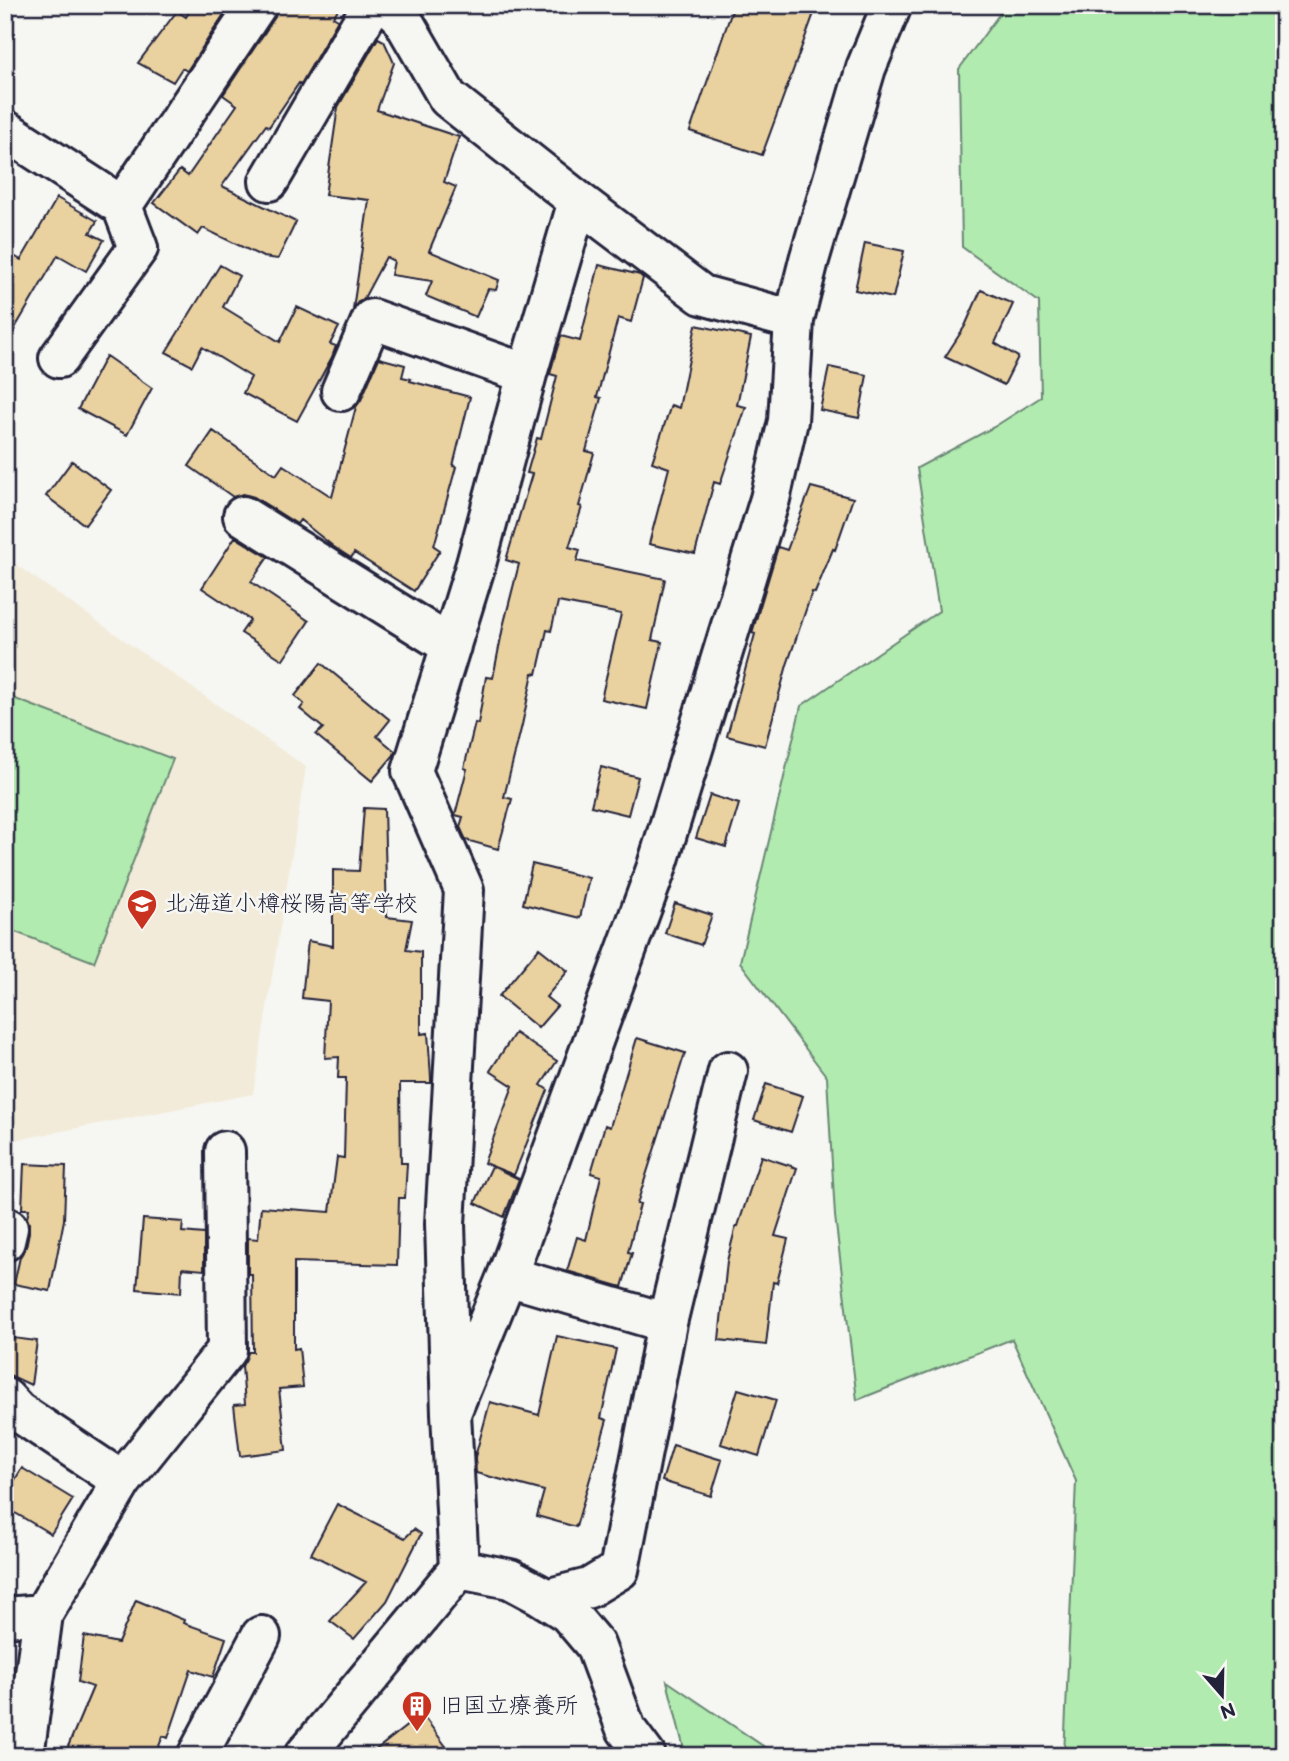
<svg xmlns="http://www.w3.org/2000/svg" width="1289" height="1761" viewBox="0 0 1289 1761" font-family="'Balsamiq Sans','Klee One',sans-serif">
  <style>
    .built { fill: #f2ebd9 }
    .green { fill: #b1ebaf; stroke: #6a8675; stroke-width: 2 }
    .building { fill: #ead1a0; stroke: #22223b; stroke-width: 2 }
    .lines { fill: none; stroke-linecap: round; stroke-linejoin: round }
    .minor-casing { stroke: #22223b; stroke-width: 44 }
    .minor { stroke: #f6f6f2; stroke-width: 38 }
    .labels { text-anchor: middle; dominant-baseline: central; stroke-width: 5; stroke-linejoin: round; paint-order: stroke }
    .poi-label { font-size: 23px; fill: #22223b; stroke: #f6f6f2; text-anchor: start }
  </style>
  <rect width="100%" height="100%" fill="#f6f6f2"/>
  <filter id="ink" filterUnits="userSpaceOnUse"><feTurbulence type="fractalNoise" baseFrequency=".0143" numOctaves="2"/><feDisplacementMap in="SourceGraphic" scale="14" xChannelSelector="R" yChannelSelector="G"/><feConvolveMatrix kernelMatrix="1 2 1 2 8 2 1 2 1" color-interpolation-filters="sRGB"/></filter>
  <g filter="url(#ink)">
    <path class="built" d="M5 557 306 767 253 1094 5 1142Z"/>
    <path class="green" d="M1006 5H1284V1756H1064L1076 1481 1012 1339 857 1400 835 1216 827 1077 740 962 801 706 939 611 917 468 994 427 1041 397 1039 302 962 247 959 69Z
      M5 695 173 759 94 962 5 928Z
      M667 1681 778 1756H691L684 1749Z"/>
    <path class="building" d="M193 5H230L187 71 182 68 173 82 138 63 177 11 186 17Z
      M279 5H341L333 17 338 20 301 84 299 83 269 127 266 125 222 186 296 222 278 259 263 257 203 228 198 235 154 203 180 170 188 176 237 105 223 95 275 17Z
      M734 5H817L762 155 690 131Z
      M378 38 384 41 394 63 377 110 459 137 444 182 456 187 429 251 499 280 496 290 488 289 476 317 426 296 432 281 391 275 394 261 386 257 363 300 358 302 353 309 369 200 325 195 338 107Z
      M57 198 97 221 90 233 104 240 86 271 58 255 5 345V251L21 260Z
      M865 243 904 251 893 298 855 290Z
      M220 265 239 276 223 307 280 342 297 307 339 327 330 344 336 346 332 357 297 421 243 393 251 377 202 347 192 366 166 352Z
      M599 265 640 275 643 278 631 322 618 318 597 397 601 398 586 451 594 453 579 506 582 507 569 547 580 550 577 561 665 579 652 640 662 642 647 709 601 699 621 614 558 602 551 631 547 630 537 674 533 673 522 725 504 797 512 799 498 849 466 840 460 827 463 817 455 815 467 769 464 768 475 723 478 724 486 677 493 678 503 627 519 564 506 560 532 474 527 473 537 438 541 439 557 376 550 374 555 355 561 336 580 341Z
      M981 290 1013 304 995 343 1018 357 1004 385 945 357 965 326Z
      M696 325 751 337 737 405 746 407 720 484 714 482 695 554 649 544 669 468 652 462 671 405 679 408Z
      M106 356 152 388 127 435 78 409Z
      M379 358 405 365 402 377 411 379 410 381 470 397 453 466 456 467 434 546 440 550 414 591 354 553 351 558 334 547 300 520 297 524 254 497 243 494 233 497 189 466 213 431 276 475 283 465 332 497 356 407 361 400Z
      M829 367 867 375 859 418 820 410Z
      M72 461 111 490 85 525 46 496Z
      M811 487 853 498 835 550 833 549 815 593 812 592 787 665 765 746 727 736 755 634 752 633 778 547 787 550Z
      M235 537 268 557 251 582 309 621 283 660 241 633 250 620 202 588Z
      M321 663 390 720 377 736 395 751 394 755 372 781 316 735 323 728 300 709 304 704 295 696Z
      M601 767 638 777 628 815 591 806Z
      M710 795 739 804 726 847 696 838Z
      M364 808 384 809 387 917 412 920 406 950 421 952V1034L428 1033 431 1078V1083H400L401 1163H407L405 1198H399L397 1265 294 1262V1349L299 1348 303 1387 279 1389 286 1450 240 1456 234 1405 245 1404 242 1366 248 1352H253L252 1274H248V1238L258 1239 261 1207 330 1212 337 1157 344 1158 346 1078H338L339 1057 325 1058 328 1001 302 998 308 941 333 946V870L359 871Z
      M532 864 589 878 580 918 523 904Z
      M675 903 712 915 701 945 665 933Z
      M539 948 568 971 546 997 557 1006 538 1028 499 996Z
      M515 1033 557 1061 541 1085 548 1090 514 1175 484 1163 513 1086 490 1071Z
      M637 1038 685 1053 637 1204H640L628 1252 632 1253 622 1287 567 1271 577 1237 586 1240 601 1176 591 1173 605 1125 610 1127Z
      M766 1084 803 1096 791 1132 754 1120Z
      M761 1156 797 1168 775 1236 788 1239 777 1283 773 1282 766 1345 719 1340 727 1261 736 1226H738Z
      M24 1164 66 1166 64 1220 50 1291 14 1284 20 1257 26 1247 29 1232V1223L27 1218 29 1209H22Z
      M492 1166 519 1179 504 1217 475 1203Z
      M143 1219 183 1222 182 1232 204 1234V1270L182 1268 181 1293 137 1289Z
      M557 1336 616 1349 601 1418 607 1420 576 1527 537 1516 544 1491 476 1473 475 1457 490 1402 539 1415Z
      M5 1337 37 1341 31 1385 5 1373Z
      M738 1389 776 1400 759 1456 721 1444Z
      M673 1445 722 1460 711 1496 662 1481Z
      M22 1468 73 1499 51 1534 5 1507V1496Z
      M337 1504 405 1538 414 1529 421 1534 387 1601 354 1639 330 1621 366 1582 311 1554Z
      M136 1600 184 1620 183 1623 226 1638 213 1677 191 1670 168 1738 163 1736 155 1756H64L93 1687 78 1682 84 1636 118 1643Z
      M422 1714 453 1756H368Z"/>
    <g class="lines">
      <g class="minor-casing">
        <path id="minor" d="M388 5 400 15 448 98 578 201 702 295 794 320 788 421 770 499 656 869 507 1276 451 1413
          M5 130 122 206
          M269 181 372 5
          M794 320 809 260 866 68 892 5
          M59 358 138 248 122 206 257 5
          M341 391 372 319 527 374
          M243 516 451 646
          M5 1227 8 1228 5 1241
          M507 1276 667 1323 728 1071
          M5 1398 17 1411 122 1481
          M459 1569 510 1579 540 1595 568 1613 595 1645 626 1729 646 1756
          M546 1599 589 1588 619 1570 667 1323
          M5 1617 43 1614
          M24 1756 43 1614 122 1481 227 1350 225 1151
          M197 1756 261 1636
          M304 1756 459 1569 451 1413 445 1224 464 890 412 771 476 564 527 374 578 201"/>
      </g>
      <use href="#minor" class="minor"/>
    </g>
  </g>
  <defs>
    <g id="school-pin" transform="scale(1.575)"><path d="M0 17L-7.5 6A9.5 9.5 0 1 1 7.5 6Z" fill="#c8321e" stroke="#f6f6f2"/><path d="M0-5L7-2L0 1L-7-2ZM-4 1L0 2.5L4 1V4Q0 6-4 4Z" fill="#fff"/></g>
    <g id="building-pin" transform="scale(1.575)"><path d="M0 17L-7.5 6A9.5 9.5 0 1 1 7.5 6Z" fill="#c8321e" stroke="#f6f6f2"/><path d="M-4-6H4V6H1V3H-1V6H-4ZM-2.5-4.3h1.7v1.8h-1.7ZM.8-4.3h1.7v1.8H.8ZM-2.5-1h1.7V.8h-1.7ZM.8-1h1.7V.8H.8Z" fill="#fff"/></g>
  </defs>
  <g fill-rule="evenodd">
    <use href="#school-pin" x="142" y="904"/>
    <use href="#building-pin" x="417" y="1706"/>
  </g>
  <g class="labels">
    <g class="poi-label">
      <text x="165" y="904">北海道小樽桜陽高等学校</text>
      <text x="440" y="1706">旧国立療養所</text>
    </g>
  </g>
  <rect width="1289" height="1761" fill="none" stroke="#f6f6f2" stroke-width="28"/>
  <rect x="14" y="14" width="1261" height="1733" fill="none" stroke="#22223b" stroke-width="2.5" filter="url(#ink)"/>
  <g transform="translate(1222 1695) rotate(160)" stroke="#f6f6f2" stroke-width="5" paint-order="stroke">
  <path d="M0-5L12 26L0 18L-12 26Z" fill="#22223b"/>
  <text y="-10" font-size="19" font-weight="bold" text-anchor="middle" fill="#22223b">N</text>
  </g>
</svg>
